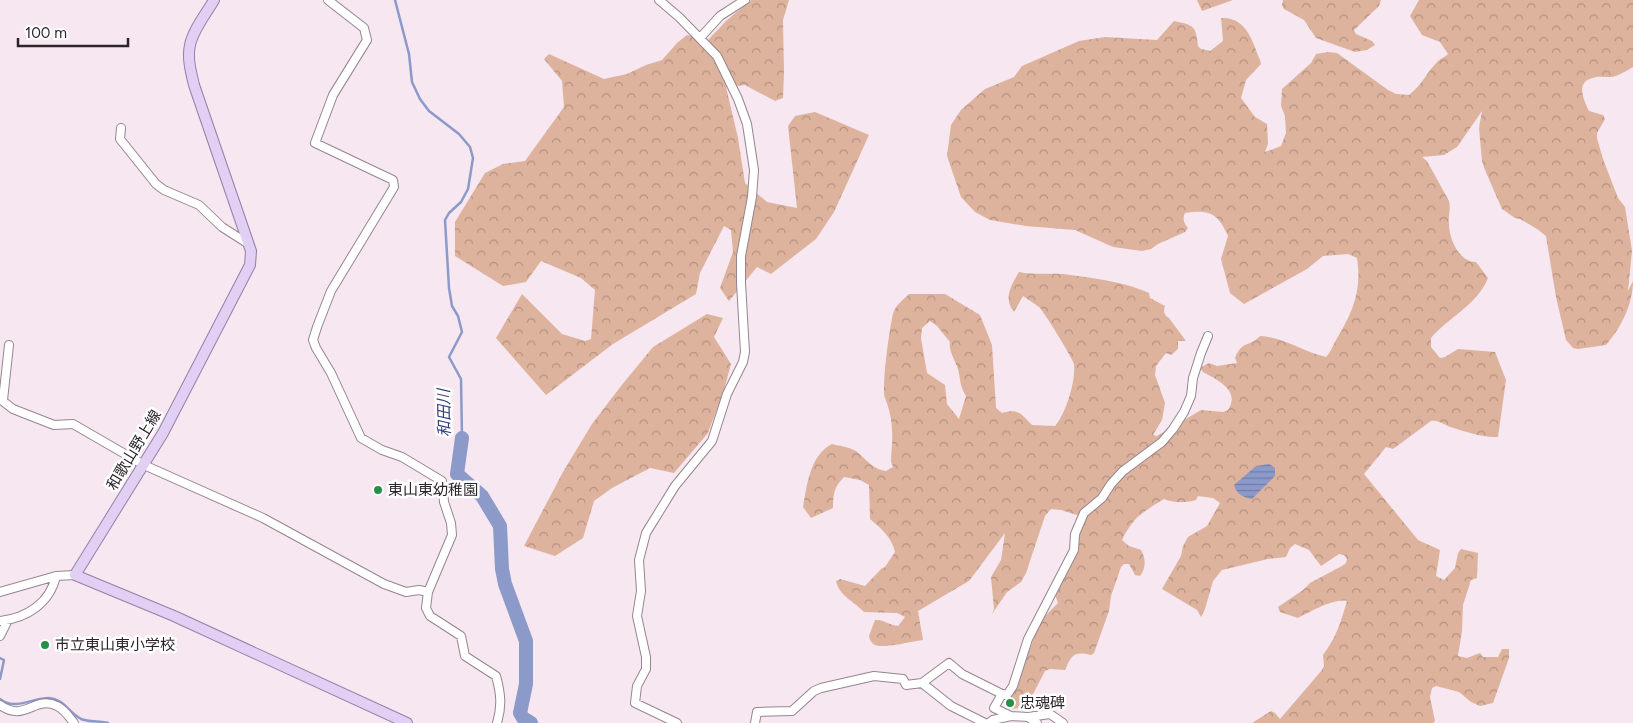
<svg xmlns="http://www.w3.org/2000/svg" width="1633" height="723" viewBox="0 0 1633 723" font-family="Figtree,'Noto Sans JP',sans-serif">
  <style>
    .forest { fill: url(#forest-crowns); fill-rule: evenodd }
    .water { fill: url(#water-rules) }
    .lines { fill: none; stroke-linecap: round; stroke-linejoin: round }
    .stream { stroke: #8c9aca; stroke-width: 2.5 }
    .river { stroke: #8c9aca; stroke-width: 14 }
    .minor-casing { stroke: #94858e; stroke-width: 10 }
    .major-casing { stroke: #947fa8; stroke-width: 12 }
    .minor { stroke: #fff; stroke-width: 8 }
    .major { stroke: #e1cff4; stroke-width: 10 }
    .poi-dot { fill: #259047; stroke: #fff; stroke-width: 2 }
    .labels { text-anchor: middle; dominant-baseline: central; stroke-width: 5; stroke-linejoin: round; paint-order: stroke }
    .street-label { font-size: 15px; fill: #2b2529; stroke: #fff }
    .poi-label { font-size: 15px; fill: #2b2529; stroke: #fff; text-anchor: start }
    .water-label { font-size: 16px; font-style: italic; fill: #303c78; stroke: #fff }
  </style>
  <defs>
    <pattern id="forest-crowns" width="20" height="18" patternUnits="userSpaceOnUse" patternTransform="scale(1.25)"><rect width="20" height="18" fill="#ddb39d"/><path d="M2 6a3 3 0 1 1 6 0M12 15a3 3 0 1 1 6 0" fill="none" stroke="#b39180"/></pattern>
    <pattern id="water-rules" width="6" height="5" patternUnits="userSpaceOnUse" patternTransform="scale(1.25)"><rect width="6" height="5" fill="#8c9aca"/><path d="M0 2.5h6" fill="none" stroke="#737da4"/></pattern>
  </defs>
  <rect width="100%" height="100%" fill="#f7e7f1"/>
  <path class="forest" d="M751 0H789L783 20 784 73 783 98 775 101 745 85 726 87 738 138 745 183 767 202 797 208 788 126 795 116 815 112 869 135 834 212 816 239 771 274 757 267 729 301 720 288 733 252 731 230 724 226 700 273 696 294 613 344 546 395 496 338 522 294 562 334 585 341 591 339 595 290 581 278 541 261 526 282 503 286 455 256V222L485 173 503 164 525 161 564 107 562 81 544 59 549 54 604 79 627 74 646 65 662 60 677 43 687 35 708 40 726 21Z
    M1197 0H1233L1202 11Z
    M1283 0H1381L1379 6 1354 30 1356 34 1372 41 1375 45 1367 50 1355 52 1316 38 1304 20 1284 9 1282 5Z
    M1419 0H1633V67C1626 71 1620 75 1612 77 1605 77 1598 76 1592 78 1575 83 1584 100 1589 111L1603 115 1605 119 1597 133V138L1603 159 1618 198 1625 207 1632 251 1628 291 1633 281C1633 304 1621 328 1606 345L1578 349 1573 348 1566 340 1556 297 1546 236 1537 229 1520 219 1515 218 1502 209 1485 170 1482 161 1479 128 1482 111 1457 147 1444 155 1422 157 1427 161 1449 201C1451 209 1448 216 1449 224 1449 239 1459 262 1476 262L1488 278C1478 304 1448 318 1431 338V347L1440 358 1445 357 1458 349 1495 352 1506 380 1498 437C1483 438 1464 431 1450 427 1443 424 1438 420 1431 421L1393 449 1386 447 1364 474 1418 540 1440 550 1436 576 1444 580 1455 568 1458 553 1461 549 1478 553 1477 578 1471 580 1463 605 1462 631 1458 656 1467 658 1480 653 1483 657H1498L1502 649H1509V658L1493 703 1480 706 1471 702 1459 692 1436 686 1432 688 1430 697 1435 721 1433 723H1252L1271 711 1275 713 1280 719 1322 670 1324 666 1323 655C1337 636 1340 624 1347 601 1334 598 1310 612 1298 618L1280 612 1278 607 1303 590 1310 583 1342 566 1346 563 1347 559 1344 555 1339 554 1321 566 1309 550 1295 544 1290 548 1286 557 1268 559 1222 570 1213 581 1205 609 1201 617 1197 610 1162 589 1181 556 1183 546 1188 537 1207 526 1220 503 1213 498 1198 496 1196 500C1186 503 1173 503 1164 499 1143 512 1133 517 1122 540L1129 546 1141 550C1146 558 1146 569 1140 576L1135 575 1129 564H1124L1121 567 1111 596 1109 611 1094 653 1091 655C1073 651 1072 655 1065 670L1050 669 1045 671 1031 698 1021 708 1009 709 1005 701 1012 683 1017 660 1029 651 1041 620 1058 603 1054 592 1076 536 1080 516 1061 510 1051 509 1045 516 1026 573 1021 582 1007 592 992 614 994 609 991 577 1001 560 1005 533 969 581 918 611 923 640C914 641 882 649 875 645 871 643 870 640 869 636L875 620C883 619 889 625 898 626L905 617 897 613 864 612C855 602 839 596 836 581L840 579 865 586 881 569 885 567 895 552C892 538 881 528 870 519L869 485 860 480 844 477C834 487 833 494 833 508L811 518 803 507C807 485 810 455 832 444 840 446 849 447 856 451 866 459 872 469 886 471L893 467 891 462C891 452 893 441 892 431 892 420 889 408 885 398 881 390 890 321 894 311 897 304 903 300 909 294H945L980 315 992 345 996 408 1002 413C1018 408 1021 414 1032 425L1055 426C1066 414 1076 380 1074 364 1073 359 1043 310 1039 307 1034 303 1028 300 1023 296L1014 312C1003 299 1011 285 1019 272 1033 275 1047 273 1062 274 1088 277 1126 282 1149 293L1150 298 1165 306C1163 311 1164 315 1169 318L1186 341H1178V349L1171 355 1166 353 1156 366 1155 375 1165 403 1162 420 1153 435 1157 436 1201 410 1223 412 1228 410C1241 390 1217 380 1203 372L1200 368 1209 363 1217 366 1237 363 1235 358C1243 339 1249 348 1260 336 1283 337 1304 352 1326 357 1331 352 1333 345 1336 340 1353 312 1362 290 1357 258L1348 254 1323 256 1307 269 1244 304 1230 293 1221 259 1228 236C1218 213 1209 209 1185 213 1182 219 1184 223 1188 228L1185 232 1158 244 1151 249 1142 251 1113 247 1075 230 1026 226 990 220 975 212 961 197 947 156 951 125 961 110 985 89 1014 77 1022 66 1079 41 1105 37 1157 40 1174 21C1194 25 1196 26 1198 46L1201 49 1210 51 1223 41 1221 18C1247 17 1252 41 1260 60L1261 64 1246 80 1241 98 1255 117 1267 124 1268 144 1265 152 1281 146 1286 133 1285 116 1281 106 1282 89 1311 63 1316 54 1328 52 1337 53 1388 90 1396 94 1409 95C1422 85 1427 72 1438 61 1442 58 1445 57 1448 54L1440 42 1422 35 1410 16ZM930 321 937 326 950 342C948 350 955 360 958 369 961 381 959 384 966 396L959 419 947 404 945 385 927 373 921 338 922 328Z
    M707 314 723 318 714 337 731 364 724 390 708 433 674 473 650 468 612 488 594 501 583 538 555 556 524 546 563 472 592 424 621 386 653 347Z"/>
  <path class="water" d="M1269 464 1275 468V476L1252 499C1243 497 1237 495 1234 485L1256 466Z"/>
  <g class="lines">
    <path class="stream" d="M395 0 409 54 412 82 420 99 429 111 459 134 470 147 473 158 468 189 461 202 449 213 445 220 449 288 452 306 458 316 462 332 449 357 461 379 462 438
      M0 658 4 660 0 679
      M0 699C14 711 32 698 49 698 64 699 69 713 81 719 88 722 101 721 108 723"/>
    <path class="river" d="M462 438 457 474 482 496 500 526 502 569 505 584 526 641V684L520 713 523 718 531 723"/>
    <g class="minor-casing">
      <path id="minor" d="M328 0 364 28 367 40 333 95 315 143 393 180 394 187 331 291 317 327 313 340 316 348 331 373 361 438 382 450 402 457 442 481 444 502 451 523 452 535 428 592 426 608 430 616 461 636 465 656 496 676C501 694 502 706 497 723
        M659 0 679 17 717 56 738 99 747 124 754 170 752 197 741 256V283L745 352 743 362 727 394 712 441 675 486 646 533 639 560 641 591 637 616 646 657V669L637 686 635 703 677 723
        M700 38 720 16 745 0
        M121 128 120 139 156 184 164 190 199 205 222 227 247 243
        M0 399 13 409 54 425 73 424 144 465 263 518 384 584 406 592 419 590 428 592
        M3 400 9 345
        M0 592 56 576 75 575
        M0 621C27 618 50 603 56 576
        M0 636 8 620
        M922 683 949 663 962 674 1002 694
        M0 705C25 723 34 695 57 706 64 709 70 718 74 723
        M1028 717 1050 714 1063 723
        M755 723 757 712 792 711 814 691 821 688 874 676 903 679 906 685 922 683 951 706 985 723
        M989 723 993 720 1011 716
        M1037 723 1028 717 1011 716 994 708 1002 694 1007 695 1013 686 1028 639 1074 550 1075 534 1084 513 1102 498 1111 484 1123 471 1162 442 1173 429 1184 412 1191 396 1193 378 1201 353 1208 336"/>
    </g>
    <g class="major-casing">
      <path id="major" d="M214 0C206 14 193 30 190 45 187 58 191 72 194 85L251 251 250 265 163 433 75 575 174 616 407 723"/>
    </g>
    <use href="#minor" class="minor"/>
    <use href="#major" class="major"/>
  </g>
  <g class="poi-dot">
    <circle cx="378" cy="490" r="5"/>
    <circle cx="45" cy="645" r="5"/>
    <circle cx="1010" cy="703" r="5"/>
  </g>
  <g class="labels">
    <g class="street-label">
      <text transform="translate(134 450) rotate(-59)">和歌山野上線</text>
    </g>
    <g class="poi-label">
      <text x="388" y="490">東山東幼稚園</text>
      <text x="55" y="645">市立東山東小学校</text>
      <text x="1020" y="703">忠魂碑</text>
    </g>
    <g class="water-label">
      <text transform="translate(444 413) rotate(-91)">和田川</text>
    </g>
  </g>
  <path d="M18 38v8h110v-8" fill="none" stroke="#2b2529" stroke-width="2.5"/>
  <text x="25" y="38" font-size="15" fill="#2b2529" stroke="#ffffff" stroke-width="4" paint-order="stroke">100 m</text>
</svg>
